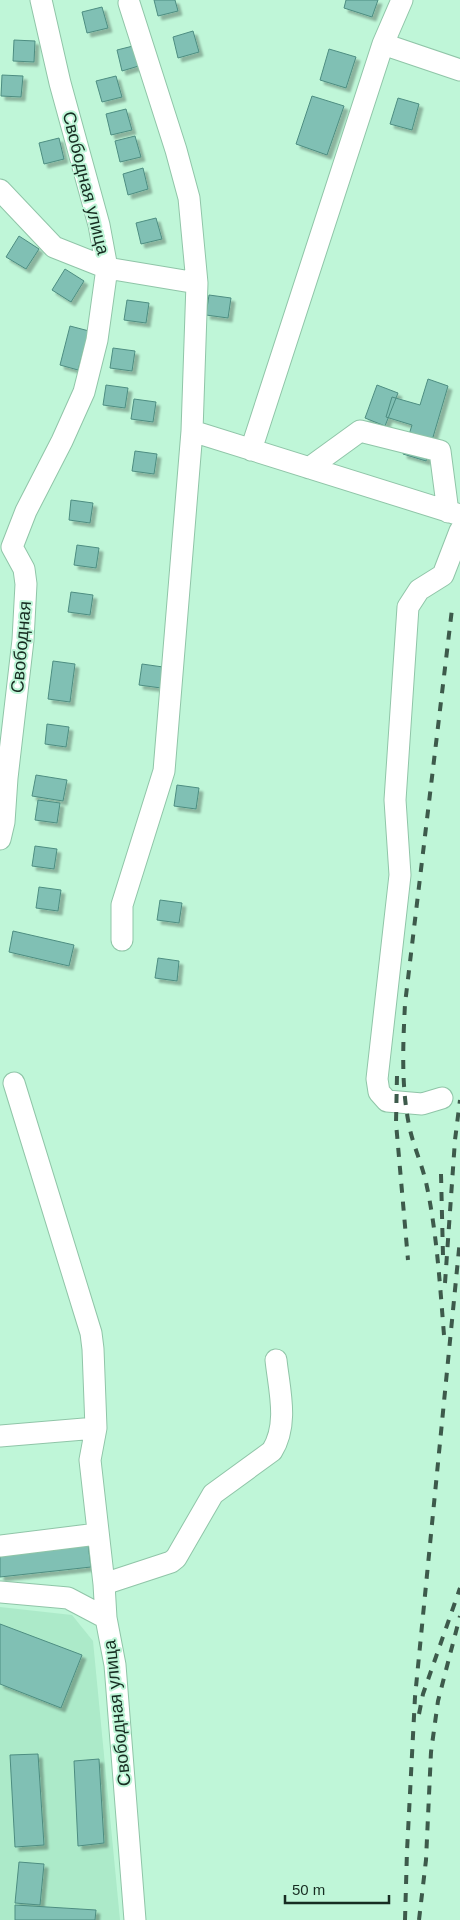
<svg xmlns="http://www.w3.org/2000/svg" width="460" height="1920" viewBox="0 0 460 1920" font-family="Helvetica,sans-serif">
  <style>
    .built { fill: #aceac9 }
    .building { fill: #80c0b4; stroke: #4d8d81; filter: url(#shadow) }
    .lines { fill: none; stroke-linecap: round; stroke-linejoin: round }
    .minor-casing { stroke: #90c5a8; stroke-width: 23 }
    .minor { stroke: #fff; stroke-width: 21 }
    .rail { stroke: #3d5a4b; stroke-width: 4; stroke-dasharray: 9 9; stroke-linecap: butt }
    .labels { text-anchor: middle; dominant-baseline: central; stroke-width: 4; stroke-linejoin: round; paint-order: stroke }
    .street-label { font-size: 18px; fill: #172d22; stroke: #bff6d8 }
  </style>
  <defs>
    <filter id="shadow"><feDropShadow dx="4" dy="4" stdDeviation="1" flood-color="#0004"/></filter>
  </defs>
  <rect width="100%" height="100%" fill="#bff6d8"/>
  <path class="built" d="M0 1607 72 1615 93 1641 120 1920H0Z"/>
  <path class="building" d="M154 0H175L178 11 158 16Z
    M346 0H378L372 17 344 8Z
    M102 7 108 28 87 33 82 12Z
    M193 31 199 52 178 58 173 37Z
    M14 40 35 41 34 62 13 61Z
    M137 45 142 65 122 71 117 50Z
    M329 49 356 57 346 88 320 80Z
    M2 75 23 76 21 97 1 96Z
    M116 76 122 97 102 102 96 81Z
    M312 96 344 106 327 155 296 144Z
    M398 98 419 104 412 130 390 124Z
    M126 109 132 130 111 135 106 114Z
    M135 136 141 157 120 162 115 141Z
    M59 138 64 159 44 164 39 143Z
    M143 168 148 189 128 195 123 174Z
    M156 218 162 239 141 244 136 223Z
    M19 236 39 249 26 269 6 257Z
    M65 269 84 281 71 302 52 290Z
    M209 295 231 298 228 318 206 315Z
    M127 300 149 303 146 323 124 320Z
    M70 326 89 331 78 370 60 365Z
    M113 348 135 351 132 371 110 368Z
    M428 379 448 386 426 461 403 454 412 425 386 417 392 397 420 405Z
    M106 385 128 388 125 408 103 405Z
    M377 385 398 393 385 426 365 418Z
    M134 399 156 402 153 422 131 419Z
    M135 451 157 454 154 474 132 471Z
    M71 500 93 503 90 523 69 520Z
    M77 545 99 548 96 568 74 565Z
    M71 592 93 595 90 615 68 612Z
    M53 661 75 664 70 702 48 699Z
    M142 664 163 667 161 688 139 685Z
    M47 724 69 727 66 747 45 744Z
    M36 775 67 780 63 801 32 796Z
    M177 785 199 788 196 809 174 806Z
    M38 800 60 803 57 823 35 820Z
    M35 846 57 849 54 869 32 866Z
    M39 887 61 890 58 911 36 908Z
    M160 900 182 903 179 923 157 920Z
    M13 931 74 945 69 966 9 952Z
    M158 958 179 961 177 981 155 978Z
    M88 1544 91 1567 0 1577V1554Z
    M0 1624 82 1655 61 1708 0 1684Z
    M38 1754 44 1845 15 1847 10 1755Z
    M99 1759 104 1843 78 1846 74 1761Z
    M19 1862 44 1864 40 1905 15 1903Z
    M15 1905 96 1910 95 1920H15Z"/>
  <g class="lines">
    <g class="minor-casing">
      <path id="minor" d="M129 3 176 150 189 198 197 283
        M383 44 460 70
        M0 190 54 247 107 268 197 283 192 431 164 771 122 905V940
        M192 431 460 515
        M251 450 383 44 402 0
        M309 468 360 431 440 451 448 512
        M12 547 26 511 62 441 84 392 97 340 107 268 99 225 60 83 41 0
        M0 839 4 822 7 778 23 640 26 584 24 569 12 547
        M14 1083 91 1333 93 1349 96 1428 90 1460 104 1584 106 1618
        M442 1098 422 1104 387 1101 379 1092 377 1079 400 875 395 800 408 607 419 590 443 575 460 531
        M0 1436 96 1428
        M0 1546 97 1534
        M104 1584 171 1562 176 1558 213 1494 272 1451C289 1424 279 1389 276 1360
        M0 1592 68 1598 106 1618 115 1665 135 1920"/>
    </g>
    <use href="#minor" class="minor"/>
    <path class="rail" d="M397 1076 396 1123 408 1260
      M441 1174 443 1256
      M445 1283 455 1140 460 1100
      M444 1335C440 1286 437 1235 427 1187 423 1166 413 1146 409 1125 401 1085 403 1044 405 1004L452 609
      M419 1714 423 1694 460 1588
      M405 1920 407 1851 415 1697 460 1239
      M419 1920 426 1860 431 1752 438 1701 460 1616"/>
  </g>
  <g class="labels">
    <g class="street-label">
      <text transform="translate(86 183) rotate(76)">Свободная улица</text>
      <text transform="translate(21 647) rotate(-85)">Свободная</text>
      <text transform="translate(117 1713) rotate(-96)">Свободная улица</text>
    </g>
  </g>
  <path d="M285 1895v8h104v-8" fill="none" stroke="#172d22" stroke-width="2.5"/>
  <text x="292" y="1895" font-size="15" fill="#172d22" stroke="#bff6d8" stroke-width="4" paint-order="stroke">50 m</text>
</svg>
